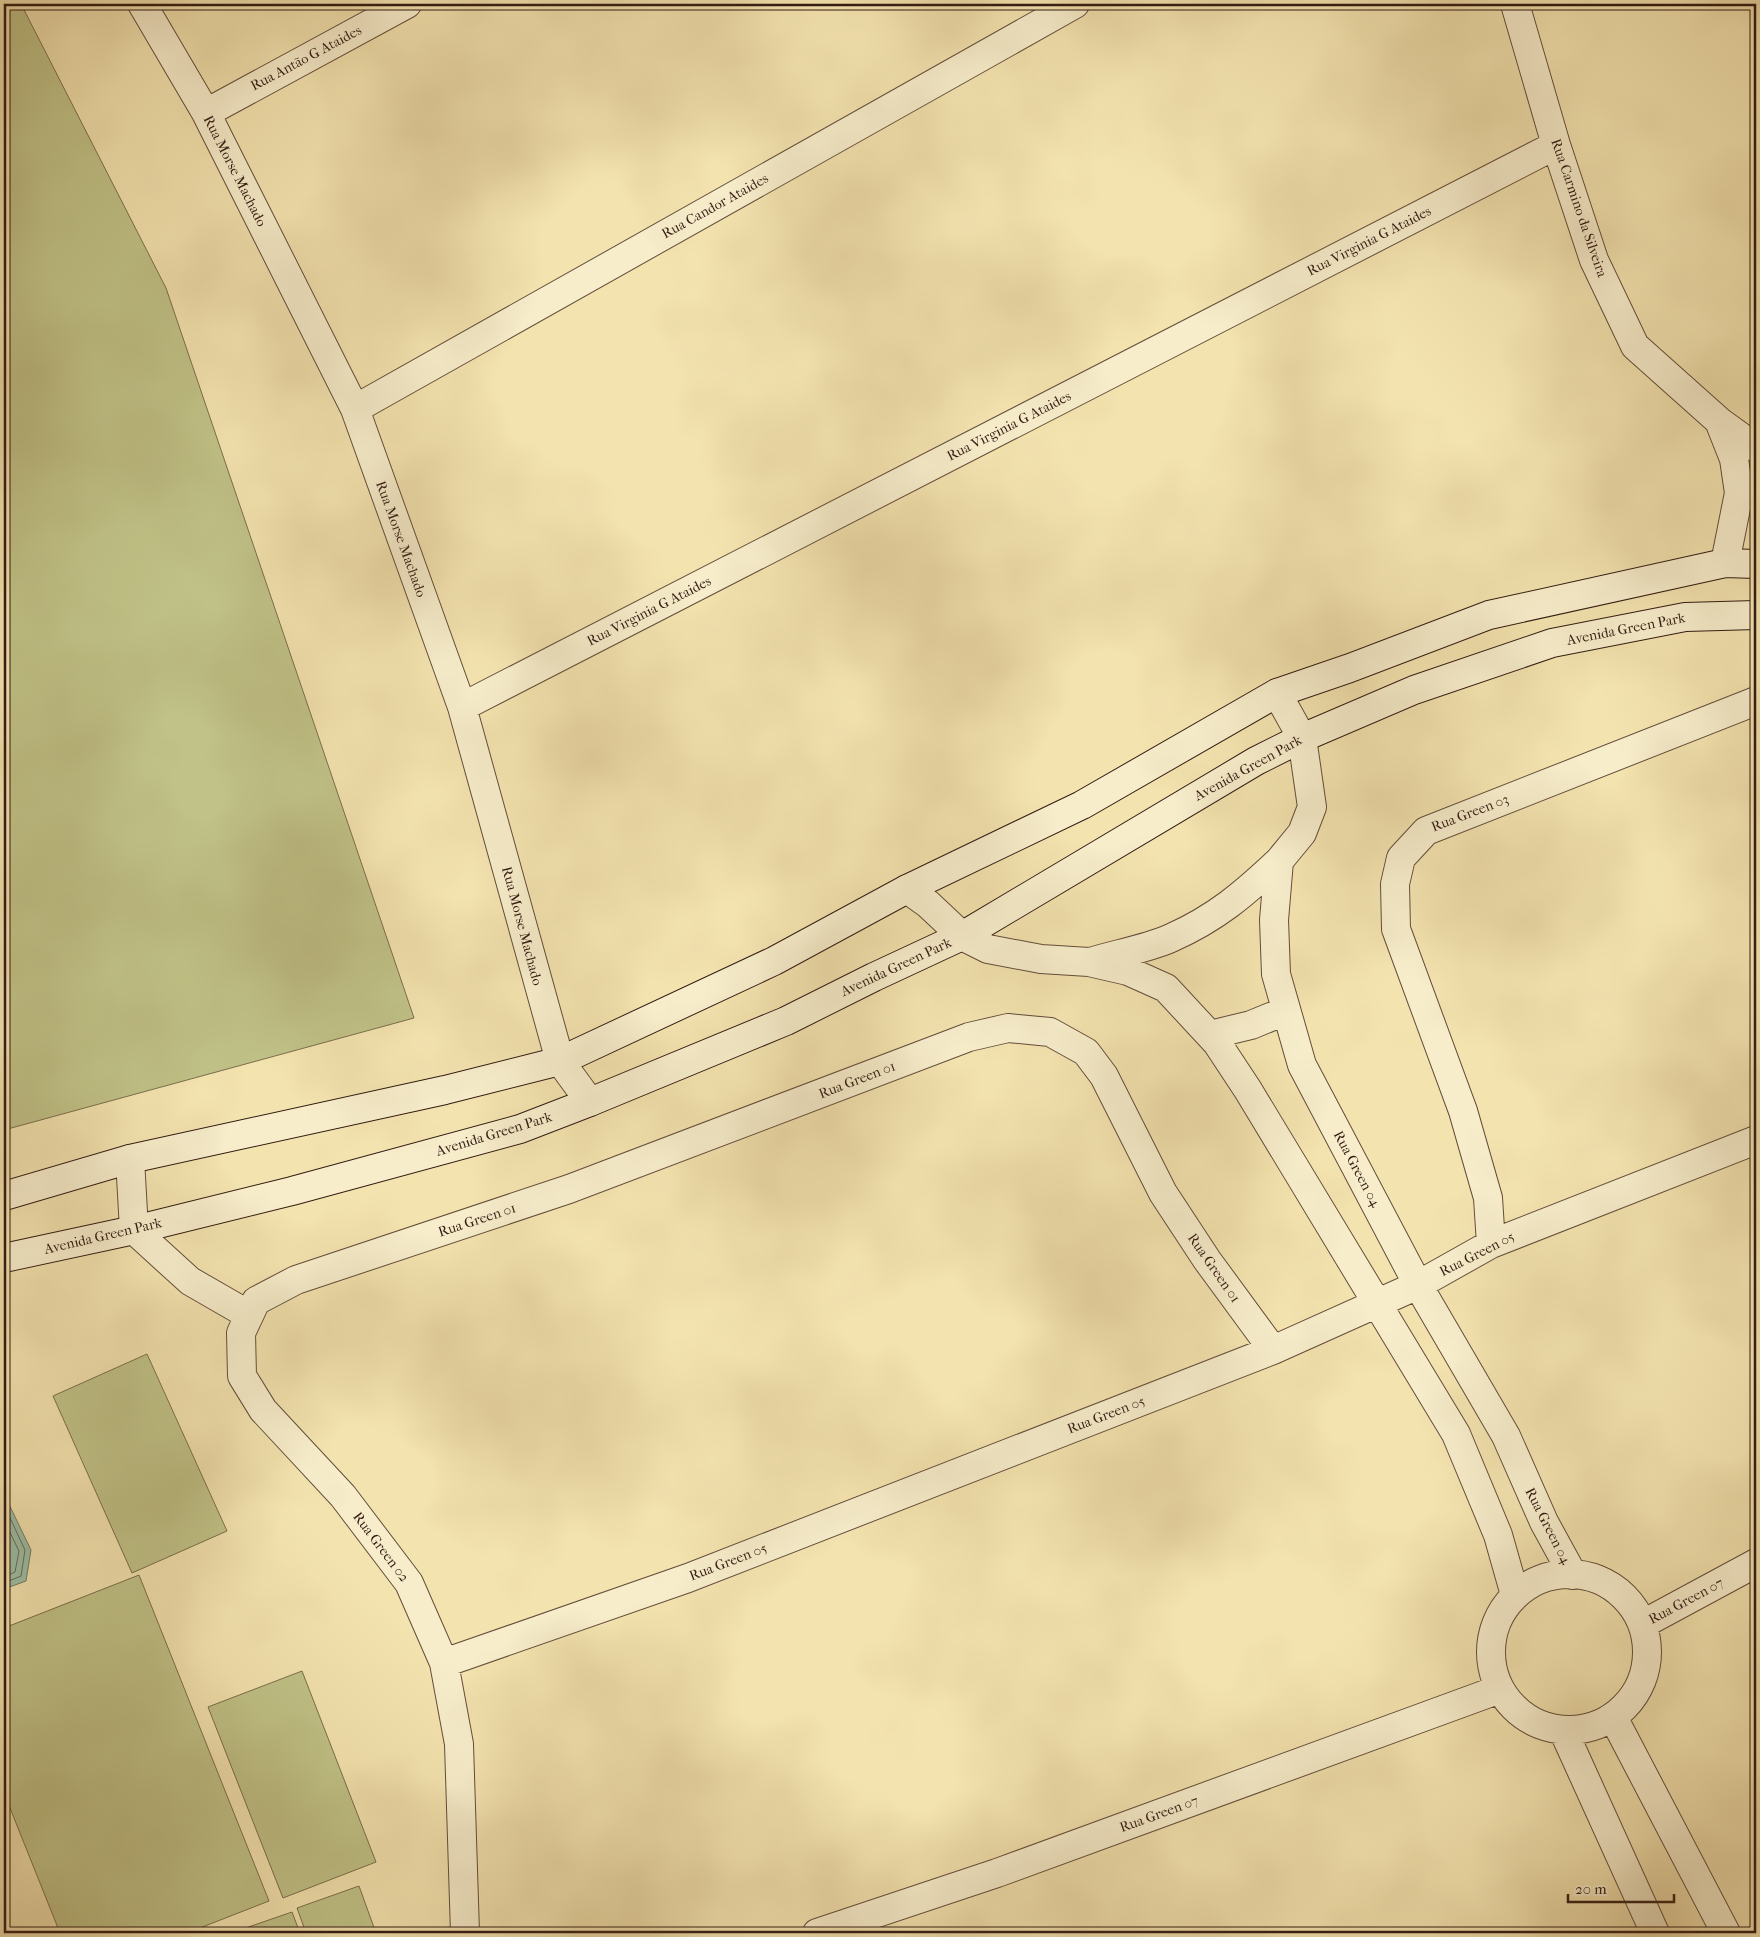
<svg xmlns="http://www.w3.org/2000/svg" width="1760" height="1937" viewBox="0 0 1760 1937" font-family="'IM FELL French Canon',serif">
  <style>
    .green { fill: #c0c287; stroke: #7a6e4d }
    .water { fill: #9dbfa5; stroke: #737d6b }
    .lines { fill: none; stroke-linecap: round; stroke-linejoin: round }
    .shore { stroke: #686d5c; stroke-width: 1 }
    .street-casing { stroke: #634d3a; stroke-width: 30 }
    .secondary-casing { stroke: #331b13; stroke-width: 30 }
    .street { stroke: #f7edcb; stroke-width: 28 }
    .secondary { stroke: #f7edcb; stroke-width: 28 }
    .labels { text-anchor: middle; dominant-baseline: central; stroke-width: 5; stroke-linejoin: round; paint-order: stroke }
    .street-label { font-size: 14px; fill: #331b13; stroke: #f7edcb }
  </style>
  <rect width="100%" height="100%" fill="#f3e3af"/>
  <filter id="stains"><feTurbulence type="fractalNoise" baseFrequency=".004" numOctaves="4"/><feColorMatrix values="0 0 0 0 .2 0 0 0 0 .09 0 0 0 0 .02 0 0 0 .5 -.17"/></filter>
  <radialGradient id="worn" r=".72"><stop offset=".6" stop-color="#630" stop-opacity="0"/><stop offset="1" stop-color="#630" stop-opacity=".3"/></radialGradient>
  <path class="green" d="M4 4H21L166 288 414 1018 4 1130Z
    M147 1354 227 1531 132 1573 53 1396Z
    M139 1575 269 1901 187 1933H60L4 1793V1628Z
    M302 1671 376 1862 283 1898 208 1707Z
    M359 1886 376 1933H306L297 1908Z
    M292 1912 300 1933H231Z"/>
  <path class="water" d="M4 1494 31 1550 26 1581 4 1589Z"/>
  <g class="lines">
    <path class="shore" d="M4 1505 25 1550 21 1576 4 1583
      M4 1520 19 1551 15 1572 4 1577"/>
    <g class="street-casing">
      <path id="street" d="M142 4 206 113 355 409 462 707 560 1061 590 1102
        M1515 4 1556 145 1594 260 1635 346 1719 421 1756 448
        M206 113 407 4
        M355 409 1075 4
        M1719 421 1734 459 1739 493 1725 563
        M1277 693 1302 738 1312 807 1302 833 1279 861 1274 920 1276 974 1302 1065 1418 1285 1506 1436 1544 1522 1573 1575
        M462 707 1556 145
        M907 889 928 904 962 936 988 949 1041 959 1089 962 1128 971 1166 988 1217 1043 1248 1090 1456 1434 1498 1535 1515 1595
        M1090 962C1116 954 1146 949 1171 938 1216 918 1244 894 1279 861
        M1210 1035 1251 1025 1285 1011
        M130 1159 134 1230 190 1281 249 1315
        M1491 1244 1488 1198 1463 1111 1396 929 1395 884 1401 858 1426 831 1756 701
        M1491 1652a78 78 0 1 1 156 0a78 78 0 1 1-156 0Z
        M1643 1624 1756 1563
        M444 1663 688 1578 1273 1350 1418 1285 1491 1244 1756 1140
        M1613 1717 1726 1933
        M1563 1730 1655 1933
        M465 1933 459 1744 444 1663 409 1583 343 1496 263 1410 242 1376 241 1333 256 1301 296 1280 569 1189 969 1037 1008 1028 1050 1032 1086 1052 1104 1076 1163 1193 1207 1260 1273 1350
        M817 1933 997 1873 1500 1689"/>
    </g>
    <g class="secondary-casing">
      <path id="secondary" d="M4 1196 130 1159 445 1090 560 1061 774 961 907 889 1082 805 1277 693 1350 668 1489 615 1725 563 1756 564
        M4 1258 134 1230 292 1191 520 1129 590 1102 786 1021 874 977 962 936 1256 761 1302 738 1414 690 1552 643 1685 617 1756 615"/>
    </g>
    <use href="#street" class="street"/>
    <use href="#secondary" class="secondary"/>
  </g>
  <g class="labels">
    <g class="street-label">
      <text transform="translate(306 58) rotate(-28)">Rua Antão G Ataides</text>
      <text transform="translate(235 171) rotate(63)">Rua Morse Machado</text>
      <text transform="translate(715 206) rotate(-29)">Rua Candor Ataides</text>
      <text transform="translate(1579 208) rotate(71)">Rua Carmino da Silveira</text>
      <text transform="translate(1369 241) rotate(-27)">Rua Virginia G Ataides</text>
      <text transform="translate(1009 426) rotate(-27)">Rua Virginia G Ataides</text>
      <text transform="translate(401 539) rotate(70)">Rua Morse Machado</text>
      <text transform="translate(649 611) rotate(-27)">Rua Virginia G Ataides</text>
      <text transform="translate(1626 629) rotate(-11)">Avenida Green Park</text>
      <text transform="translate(1248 768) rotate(-29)">Avenida Green Park</text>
      <text transform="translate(1470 813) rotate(-21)">Rua Green 03</text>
      <text transform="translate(522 926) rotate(75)">Rua Morse Machado</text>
      <text transform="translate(896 967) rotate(-25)">Avenida Green Park</text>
      <text transform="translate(857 1080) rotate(-21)">Rua Green 01</text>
      <text transform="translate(494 1134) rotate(-17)">Avenida Green Park</text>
      <text transform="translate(1357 1169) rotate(62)">Rua Green 04</text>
      <text transform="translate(477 1220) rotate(-18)">Rua Green 01</text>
      <text transform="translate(103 1236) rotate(-13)">Avenida Green Park</text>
      <text transform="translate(1477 1254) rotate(-27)">Rua Green 05</text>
      <text transform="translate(1214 1268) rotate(55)">Rua Green 01</text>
      <text transform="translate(1106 1415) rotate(-21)">Rua Green 05</text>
      <text transform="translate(1548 1526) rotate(63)">Rua Green 04</text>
      <text transform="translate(381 1547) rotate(53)">Rua Green 02</text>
      <text transform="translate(728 1562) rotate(-21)">Rua Green 05</text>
      <text transform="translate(1686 1601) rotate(-28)">Rua Green 07</text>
      <text transform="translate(1159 1814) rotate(-20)">Rua Green 07</text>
    </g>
  </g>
  <rect width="1760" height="1937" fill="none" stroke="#f3e3af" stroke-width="20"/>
  <rect x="5" y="5" width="1750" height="1927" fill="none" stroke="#331b13" stroke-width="2.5"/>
  <rect x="10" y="10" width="1740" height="1917" fill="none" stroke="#331b13"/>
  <path d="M1568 1894v8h106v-8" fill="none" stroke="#331b13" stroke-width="2.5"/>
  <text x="1575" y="1894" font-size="15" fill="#331b13" stroke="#f7edcb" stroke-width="4" paint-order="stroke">20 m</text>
  <rect width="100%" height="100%" filter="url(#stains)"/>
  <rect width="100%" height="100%" fill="url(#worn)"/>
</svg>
